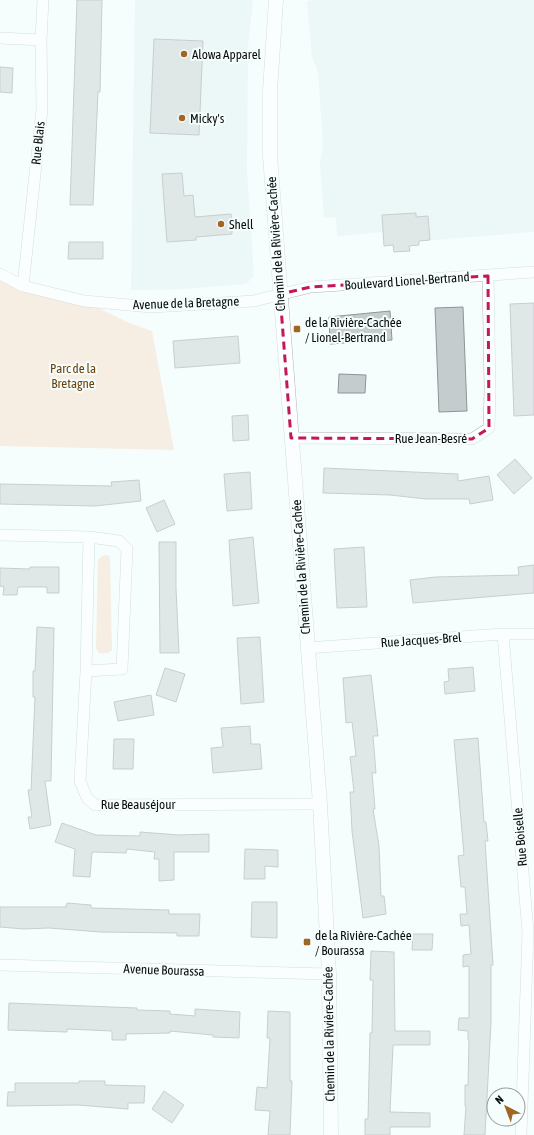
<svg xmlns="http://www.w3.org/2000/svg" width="534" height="1135" viewBox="0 0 534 1135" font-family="'Asap Condensed',sans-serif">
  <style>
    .built { fill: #dfeff1 }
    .green { fill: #f5dbc2 }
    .building { fill: #c5cccd; stroke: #8f9596 }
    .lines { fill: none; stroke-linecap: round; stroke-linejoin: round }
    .minor-casing { stroke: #b0b6b7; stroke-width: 12 }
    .tertiary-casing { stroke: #b0b6b7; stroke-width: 15 }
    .minor { stroke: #fff; stroke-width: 11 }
    .tertiary { stroke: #fff; stroke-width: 14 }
    .marked { fill: none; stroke: #c2185b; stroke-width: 3; stroke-dasharray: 8 5; stroke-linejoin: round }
    .poi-dot { fill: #a06724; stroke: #f5fdfd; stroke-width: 1.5 }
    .labels { text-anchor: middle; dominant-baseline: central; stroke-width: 4; stroke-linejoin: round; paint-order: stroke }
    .poi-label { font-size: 13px; fill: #0b0d0d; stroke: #f5fdfd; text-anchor: start }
    .street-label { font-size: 13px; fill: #0b0d0d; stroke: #f5fdfd }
    .park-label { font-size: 13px; fill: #6d4209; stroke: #f5fdfd }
  </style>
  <rect width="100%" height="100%" fill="#f5fdfd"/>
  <path class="built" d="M135 0H253L248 47 247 170 254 276 246 284 184 289 131 290Z
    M316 0H534V232L419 241V245L409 246 410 251 394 252 393 245 384 246 383 232 337 236 336 217 324 218 320 162 323 146 318 72 312 57 307 1Z"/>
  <path class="green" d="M0 274 84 301 127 322 152 331 174 450 0 446Z
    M106 555 109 556 110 560 112 650C108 654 105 654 99 653L96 648 98 560 102 556Z"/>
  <path class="building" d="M77 0H102L100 92H98L93 205H70Z
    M154 39 203 41 199 135 150 133Z
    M0 67 13 68 12 93 0 92Z
    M182 173 184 196 193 195 195 217 231 214 232 234 196 237V240L167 242 162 174Z
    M416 213V217L428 216 430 240 419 241V245L409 246 410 251 394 252 393 245 384 246 382 215Z
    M69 242H103V259H68Z
    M534 303V415L514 416 510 304Z
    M463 307 467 411 439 412 435 308Z
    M390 311 392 340 330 344 329 317Z
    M238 336 240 363 175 368 173 341Z
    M339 374 366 375 365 393H338Z
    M248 415 249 440 233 441 232 416Z
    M515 459 532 478 514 494 497 475Z
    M324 468 458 474V481L489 476 493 500 470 504 469 499H426L390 495 323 493Z
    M250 472 252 509 227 511 224 474Z
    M139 480 141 501 95 506 0 504V484L112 486 111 482Z
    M164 500 175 524 157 532 146 508Z
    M253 537 259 603 233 606 229 540Z
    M159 542H176V588L179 653H160Z
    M364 547 367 607 337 608 334 549Z
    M534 565V593L413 603 410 580 435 577 519 575 518 567Z
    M30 567H59V593H47V587H18L17 595H3L4 587 0 586V568L30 569Z
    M37 627 54 628 51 781H45L51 825 30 829 28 817H32L28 790H31L35 697H33V671H35Z
    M260 637 264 702 241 704 237 638Z
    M473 667 475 691 445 694 444 682 449 681 448 669Z
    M165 668 185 674 176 702 156 695Z
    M371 675 378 736H373L376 773H372L375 809H373L379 846 381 896H384L386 914 363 918 352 831 350 792H354L350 757 356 756 352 722 346 723 343 678Z
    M151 695 154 715 118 721 114 702Z
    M250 726 251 744H260L262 769 213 773 211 748 223 747 221 728Z
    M478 738 484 822H486L488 841H485L493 965H491V1023L485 1135H464L466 1106H465V1085H468L469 1040H468V1031L458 1030 459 1018H469V966L463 967V955L471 954 469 925 461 926 460 914H467L465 887H461L458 856 464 855 454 740Z
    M114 739H134L133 769H113Z
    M62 823 96 835 140 836V832L179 835 209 834V852H174V880L159 881V859H154L155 852 127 849 126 853 92 852 90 877 73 876 75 849 55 842Z
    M245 849 278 850V867L265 866V879H244Z
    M252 902H277V938L251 937Z
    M67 903 91 905V908L169 910V914H200L199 936H177V933L100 932 49 928 24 929 0 927V907H66Z
    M413 934H433L432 950H412Z
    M371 951 394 952 395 1031H430V1045H393L390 1112 430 1113V1127H390V1135H365V1119H368L370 1033H372L373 980H370Z
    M9 1003 137 1008V1010L170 1011V1014L195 1016V1009L240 1012 239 1038 213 1037V1035L170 1031V1033L126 1034V1040H112V1031L67 1029V1032L8 1030Z
    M268 1011 290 1012V1081H292L290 1135H268L270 1111 255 1110 257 1087 267 1088 270 1038H267Z
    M79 1081H105V1085L145 1086 144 1103H128V1109L78 1105 7 1106 8 1092H15V1083H79Z
    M164 1091 184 1105 172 1123 152 1109Z"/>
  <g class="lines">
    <g class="minor-casing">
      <path id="minor" d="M0 38 41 40
        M0 274 23 286 84 301 152 307 254 301 311 287 534 272
        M23 286 42 109 41 40 43 0
        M291 438 472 439 489 428 490 390 488 276
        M0 535 89 537 119 541 127 549 122 669 86 671
        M89 537 86 671 80 781 87 798 95 805 320 804
        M503 634 528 932 521 1135
        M307 648 503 634H534
        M0 965 329 974"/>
    </g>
    <g class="tertiary-casing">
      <path id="tertiary" d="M276 0 270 91V156L320 804 329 974 331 1135"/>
    </g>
    <use href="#minor" class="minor"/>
    <use href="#tertiary" class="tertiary"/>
  </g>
  <path d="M0 0H534V1135H0ZM488 276 489 428 472 439 291 438 280 294 311 287Z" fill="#f5fdfd" fill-opacity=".55" fill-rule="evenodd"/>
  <path class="marked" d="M488 276 489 428 472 439 291 438 280 294 311 287Z"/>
  <g class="poi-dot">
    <circle cx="184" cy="54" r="4"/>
    <circle cx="182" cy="118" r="4"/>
    <circle cx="221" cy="224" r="4"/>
    <rect x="293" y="325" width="8" height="8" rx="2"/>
    <rect x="303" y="938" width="8" height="8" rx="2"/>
  </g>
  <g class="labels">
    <g class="poi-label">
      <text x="192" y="54">Alowa Apparel</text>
      <text x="190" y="118">Micky's</text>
      <text x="229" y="224">Shell</text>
      <text x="305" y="322">de la Rivière-Cachée<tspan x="305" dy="15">/ Lionel-Bertrand</tspan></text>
      <text x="315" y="935">de la Rivière-Cachée<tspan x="315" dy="15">/ Bourassa</tspan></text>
    </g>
    <g class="street-label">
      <text transform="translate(38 143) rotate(-84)">Rue Blais</text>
      <text transform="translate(276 244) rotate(-94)">Chemin de la Rivière-Cachée</text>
      <text transform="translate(407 281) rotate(-4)">Boulevard Lionel-Bertrand</text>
      <text transform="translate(186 303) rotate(-2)">Avenue de la Bretagne</text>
      <text x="431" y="438">Rue Jean-Besré</text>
      <text transform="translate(301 567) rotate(-94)">Chemin de la Rivière-Cachée</text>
      <text transform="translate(421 640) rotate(-4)">Rue Jacques-Brel</text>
      <text x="138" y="804">Rue Beauséjour</text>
      <text transform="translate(520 837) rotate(-95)">Rue Boiselle</text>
      <text transform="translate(164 970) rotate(2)">Avenue Bourassa</text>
      <text transform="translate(329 1034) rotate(-91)">Chemin de la Rivière-Cachée</text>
    </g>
    <g class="park-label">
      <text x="73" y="368">Parc de la<tspan x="73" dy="15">Bretagne</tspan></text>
    </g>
  </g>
  <g transform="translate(506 1107) rotate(318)"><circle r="19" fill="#f5fdfd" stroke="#979d9d"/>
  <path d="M0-3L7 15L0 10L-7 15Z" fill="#a06724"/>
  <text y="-6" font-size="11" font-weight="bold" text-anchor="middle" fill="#0b0d0d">N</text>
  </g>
</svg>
